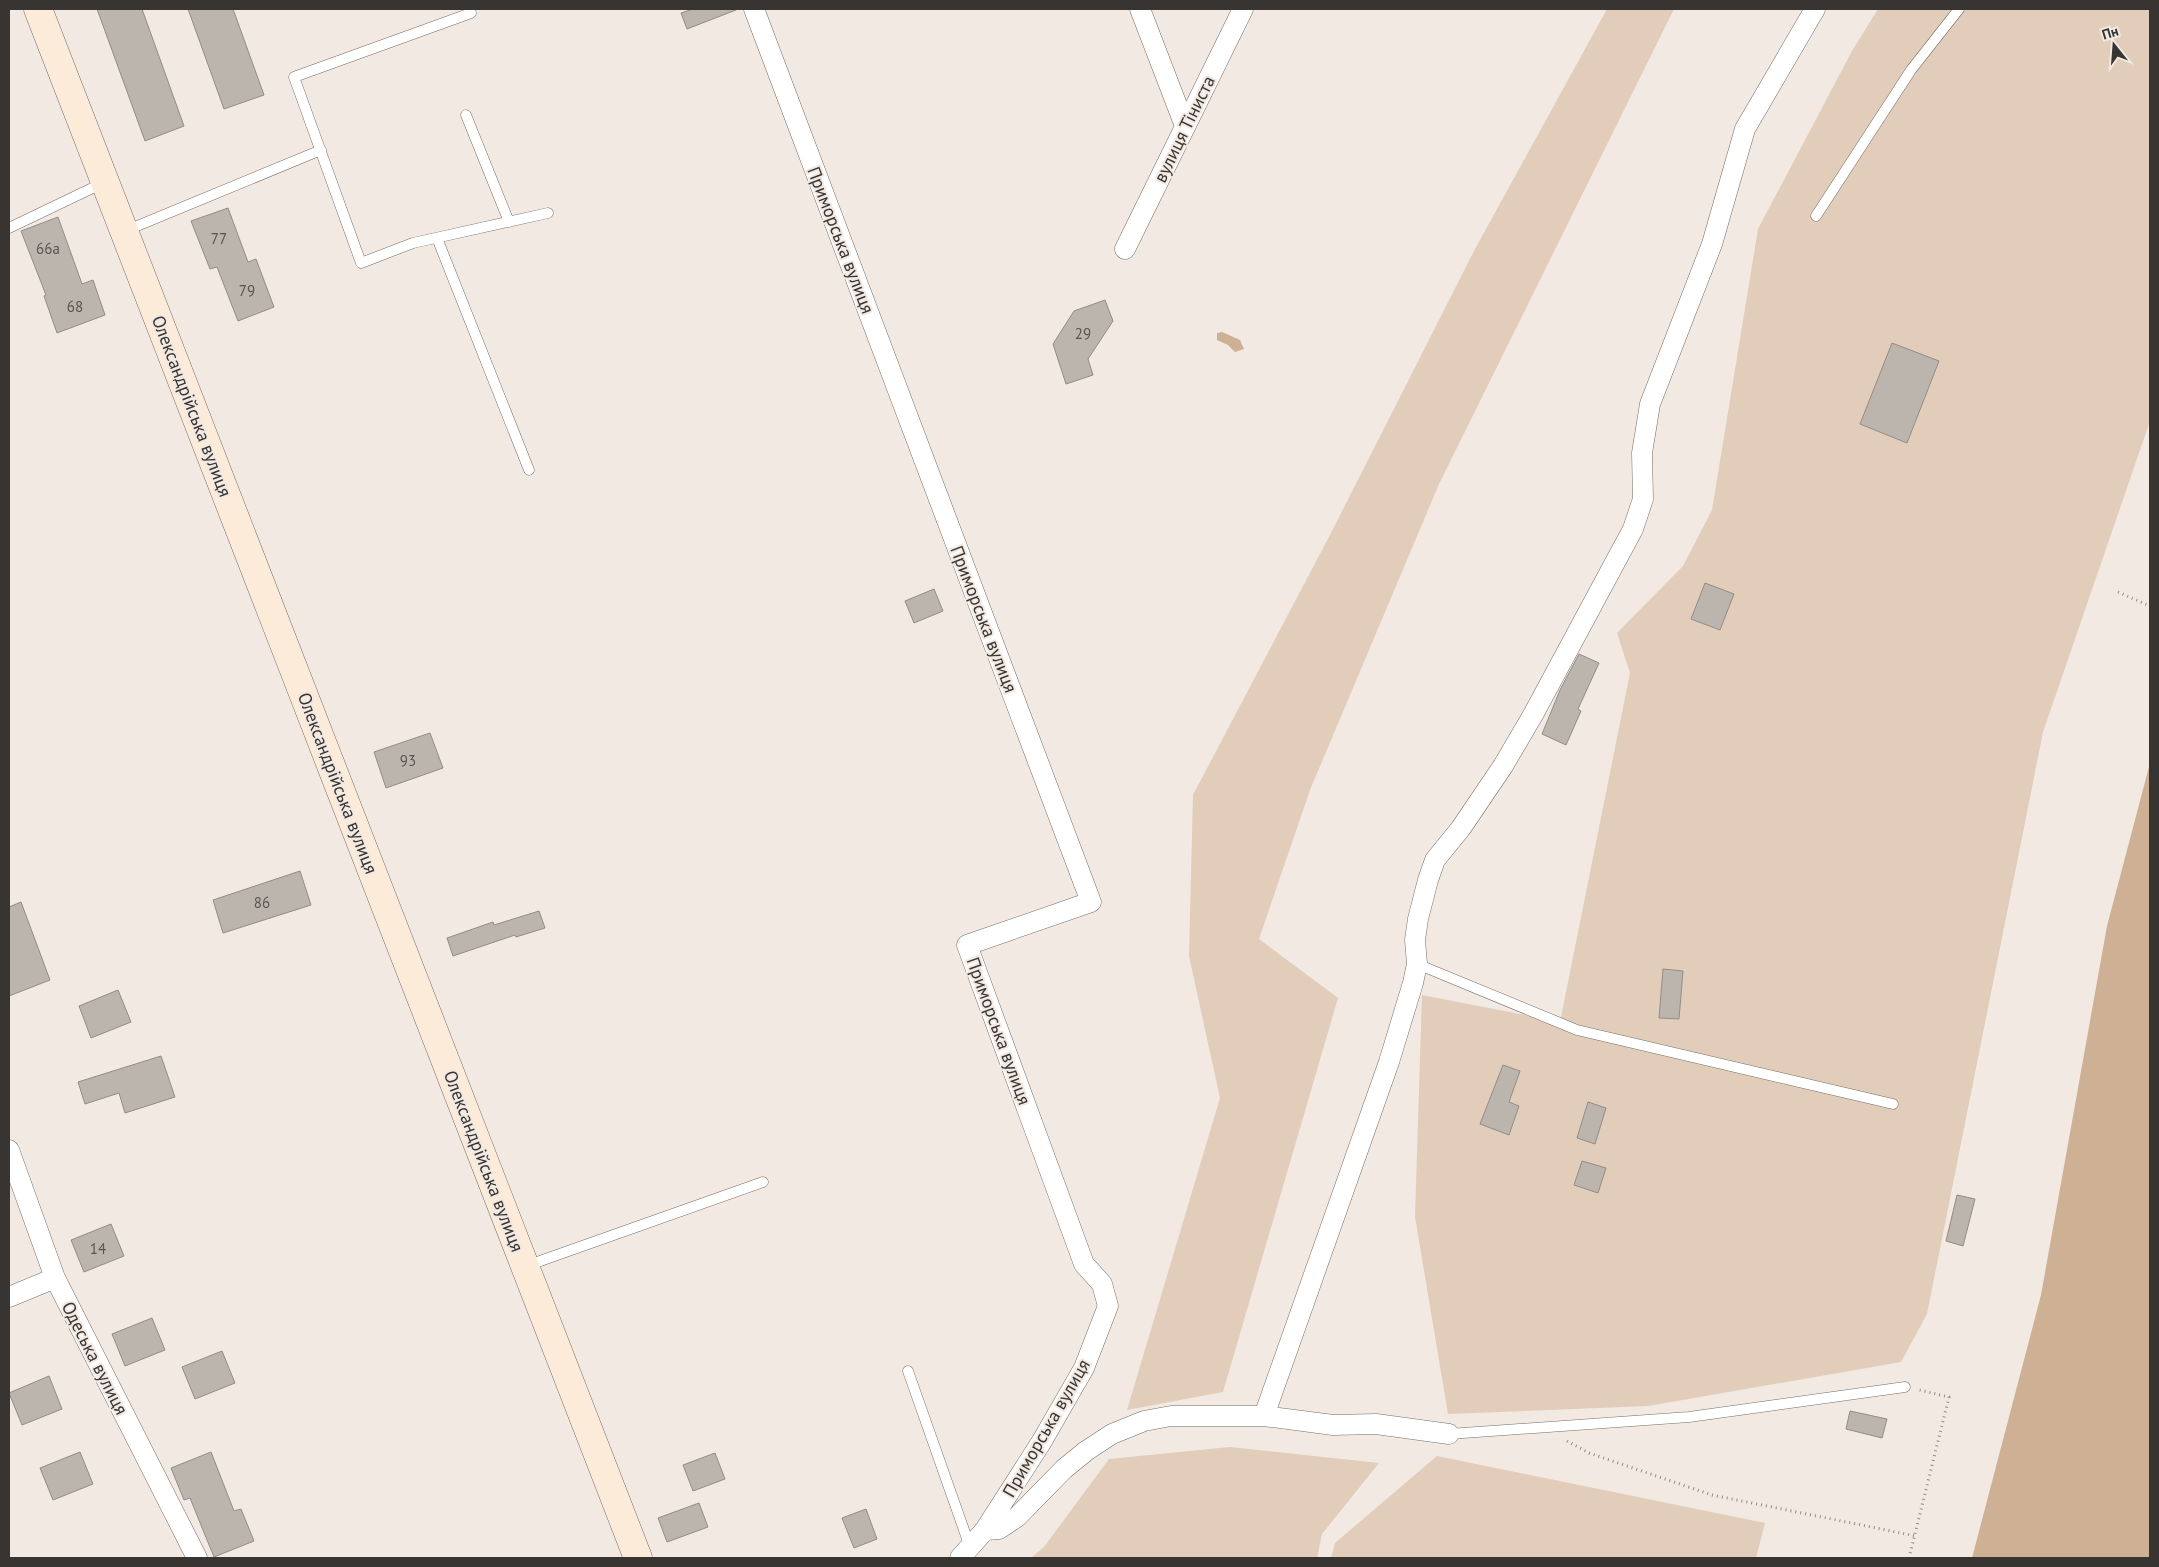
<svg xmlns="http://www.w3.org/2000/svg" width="2159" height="1567" viewBox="0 0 2159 1567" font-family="'PT Sans',sans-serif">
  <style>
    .green { fill: #e1cdba }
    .water { fill: #ceb094 }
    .building { fill: #bcb5ae; stroke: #938c86 }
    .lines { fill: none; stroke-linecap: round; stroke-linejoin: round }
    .lane-casing { stroke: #756e68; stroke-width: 11 }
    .street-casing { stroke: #756e68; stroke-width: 21 }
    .secondary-casing { stroke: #756e68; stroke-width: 29 }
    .path { stroke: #918c88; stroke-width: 3; stroke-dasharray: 1 4; stroke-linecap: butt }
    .lane { stroke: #fff; stroke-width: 10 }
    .street { stroke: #fff; stroke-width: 20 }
    .secondary { stroke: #fdebda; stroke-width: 28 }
    .labels { text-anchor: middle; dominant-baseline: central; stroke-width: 4; stroke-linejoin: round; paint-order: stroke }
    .number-label { font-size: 15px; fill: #585451 }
    .street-label { font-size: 18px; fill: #373432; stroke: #f1e9e2 }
  </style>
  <rect width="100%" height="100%" fill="#f1e9e2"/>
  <path class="green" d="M1607 9H1674L1439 484 1310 790 1259 939 1338 998 1223 1392 1127 1410 1220 1098 1189 956 1193 795 1331 533 1475 249Z
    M1878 9H2150V421L2043 732 1927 1314 1901 1362 1648 1406 1448 1414 1415 1217 1422 995 1560 1022 1630 673 1617 633 1683 566 1712 510 1758 229 1852 51Z
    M1230 1447 1379 1463 1322 1534 1317 1558H1031L1044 1547 1109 1459Z
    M1437 1456 1765 1523 1756 1558H1331L1335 1543Z"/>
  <path class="water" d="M1222 332 1240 340 1244 349 1235 352 1228 345 1217 340V333Z
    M2150 763V1558H1972L2041 1295 2107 926Z"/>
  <path class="building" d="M97 9H142L184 126 145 141Z
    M188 9H233L264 95 224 109Z
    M693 9H736V10L687 29 681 13Z
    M228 208 248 262 256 259 274 307 238 321 217 267 210 269 191 221Z
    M58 217 82 284 93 280 105 315 57 333 44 296 46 295 21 231Z
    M1105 300 1113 321 1088 359 1093 375 1066 384 1053 344 1074 311Z
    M1892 343 1939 361 1907 443 1860 424Z
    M1705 583 1734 594 1720 630 1691 619Z
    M934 589 943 611 914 623 905 601Z
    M1579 654 1599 663 1578 709 1581 711 1566 745 1542 734 1560 690Z
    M430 733 443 768 386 788 374 752Z
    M300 871 311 905 223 933 213 900Z
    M21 902 50 980 9 996V907Z
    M539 911 545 928 516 937 515 935 453 956 447 938 493 922 494 925Z
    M1663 969 1683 971 1679 1019 1659 1018Z
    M118 990 131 1022 91 1038 79 1006Z
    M161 1056 175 1097 125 1113 119 1093 85 1104 78 1082Z
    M1503 1065 1520 1071 1509 1102 1519 1106 1509 1135 1480 1124Z
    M1588 1102 1606 1108 1595 1144 1577 1138Z
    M1582 1161 1606 1168 1598 1193 1574 1185Z
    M1957 1195 1975 1199 1963 1246 1946 1241Z
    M111 1224 124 1256 84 1272 71 1240Z
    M152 1318 165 1350 125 1366 112 1334Z
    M222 1351 235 1383 195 1399 182 1367Z
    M49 1376 62 1409 22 1425 9 1393Z
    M1850 1411 1887 1419 1882 1438 1846 1429Z
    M80 1452 93 1484 53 1500 40 1468Z
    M211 1452 234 1511 241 1509 254 1541 214 1557 190 1498 184 1500 171 1468Z
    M715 1453 725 1479 693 1491 683 1465Z
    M699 1503 708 1527 667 1542 658 1518Z
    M866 1509 877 1539 854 1548 842 1518Z"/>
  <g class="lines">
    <g class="lane-casing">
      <path id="lane" d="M471 13 294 77 361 263 413 243 548 213
        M466 115 509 222
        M1816 216 1911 70 1959 9
        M9 228 105 182
        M125 231 321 150
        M437 238 529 470
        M1417 964 1577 1030 1893 1104
        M526 1266 763 1182
        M908 1371 970 1547
        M1449 1434 1689 1417 1905 1387"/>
    </g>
    <g class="street-casing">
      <path id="street" d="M754 9 1091 902 967 945 1084 1264 1102 1284 1108 1306 1084 1368 1042 1441 985 1530 999 1529 1017 1517 1064 1469 1086 1451 1112 1434 1144 1421 1171 1416H1264L1333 1425 1376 1424 1449 1434
        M1140 9 1185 126
        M1125 249 1243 9
        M9 1150 55 1278 197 1558
        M9 1297 55 1278
        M1264 1416 1389 1062 1413 983 1417 964 1415 940 1418 919 1428 880 1435 860 1461 828 1503 766 1534 713 1633 529 1643 499 1642 453 1650 404 1712 244 1745 129 1815 9
        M960 1558 985 1530"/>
    </g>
    <g class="secondary-casing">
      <path id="secondary" d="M38 9 638 1558"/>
    </g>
    <path class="path" d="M2118 592 2150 606
      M1567 1441 1589 1453 1712 1495 1916 1536
      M1909 1558 1949 1397 1919 1390"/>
    <use href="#lane" class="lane"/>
    <use href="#street" class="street"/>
    <use href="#secondary" class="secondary"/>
  </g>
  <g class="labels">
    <g class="number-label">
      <text x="219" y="238">77</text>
      <text x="48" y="248">66а</text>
      <text x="247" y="290">79</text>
      <text x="75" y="306">68</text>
      <text x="1083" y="333">29</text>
      <text x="408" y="760">93</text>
      <text x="262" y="902">86</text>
      <text x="98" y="1248">14</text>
    </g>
    <g class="street-label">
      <text transform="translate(1184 129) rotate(-64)">вулиця Тіниста</text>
      <text transform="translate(841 240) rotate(69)">Приморська вулиця</text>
      <text transform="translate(192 406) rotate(69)">Олександрійська вулиця</text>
      <text transform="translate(984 619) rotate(69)">Приморська вулиця</text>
      <text transform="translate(338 783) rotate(69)">Олександрійська вулиця</text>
      <text transform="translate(999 1031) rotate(70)">Приморська вулиця</text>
      <text transform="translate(484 1161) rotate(69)">Олександрійська вулиця</text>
      <text transform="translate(95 1358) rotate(63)">Одеська вулиця</text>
      <text transform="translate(1046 1428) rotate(-60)">Приморська вулиця</text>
    </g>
  </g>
  <rect width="2159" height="1567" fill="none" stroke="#373432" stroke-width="20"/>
  <g transform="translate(2114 45) rotate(343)" stroke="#f1e9e2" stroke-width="4" paint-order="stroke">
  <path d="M0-4L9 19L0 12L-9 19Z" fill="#373432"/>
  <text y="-8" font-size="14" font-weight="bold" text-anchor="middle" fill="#373432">Пн</text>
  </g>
</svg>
